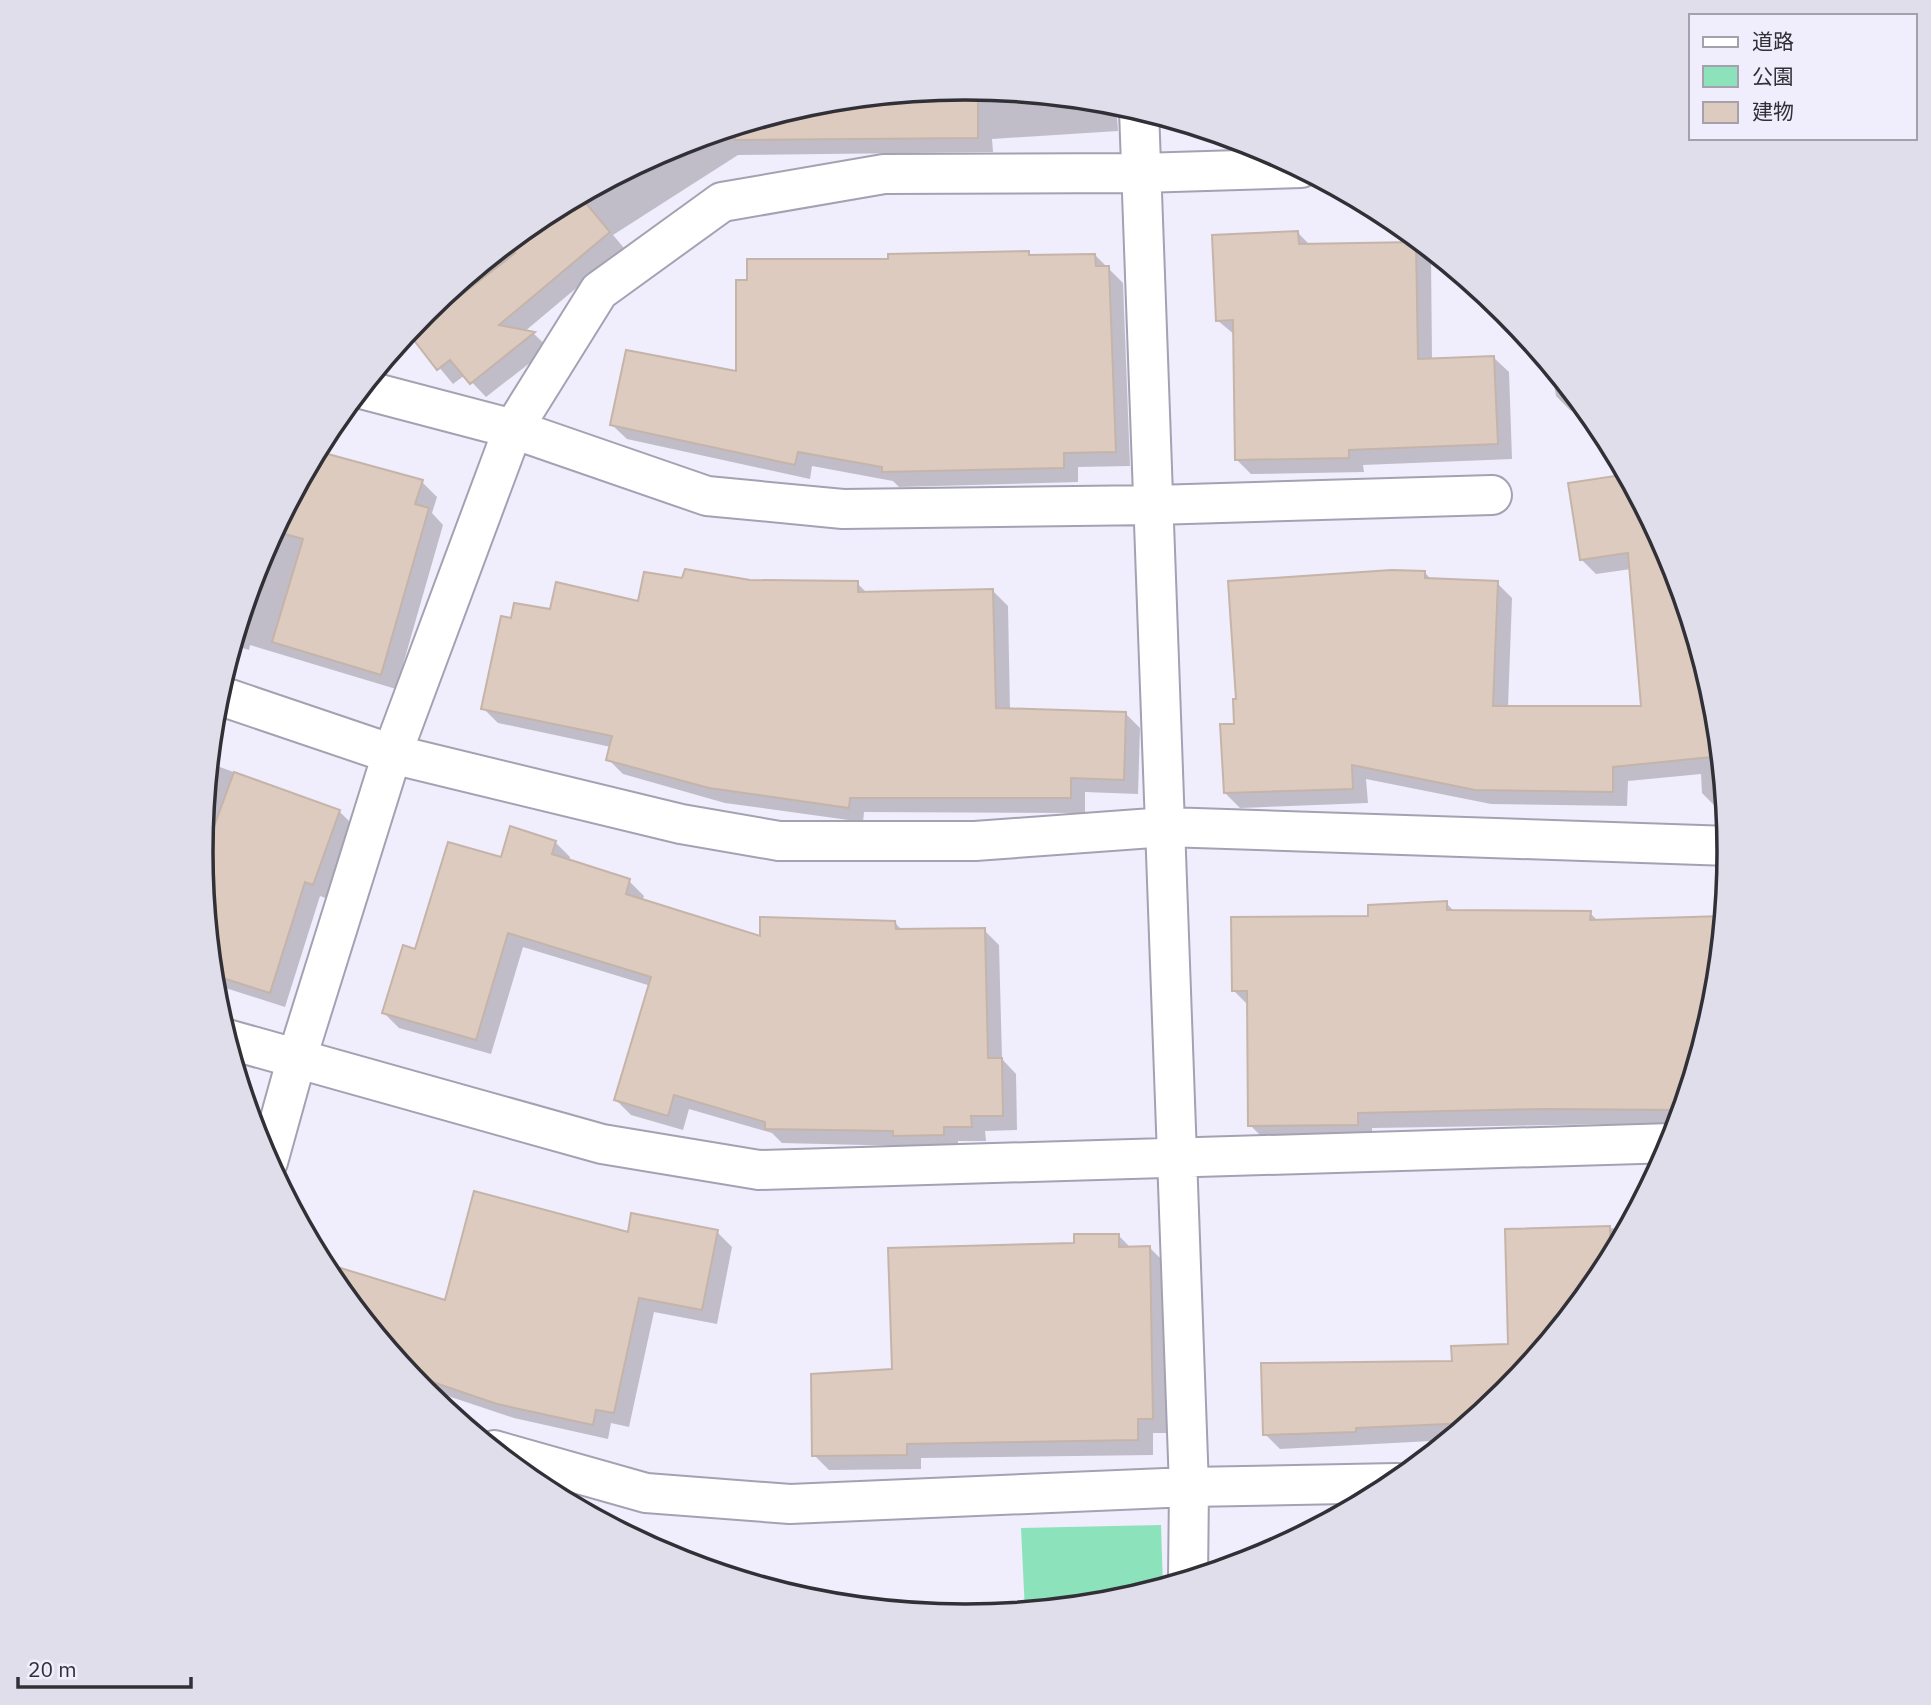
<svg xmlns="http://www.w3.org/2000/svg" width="1931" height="1705" viewBox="0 0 1931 1705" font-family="'IBM Plex Sans','Noto Sans JP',sans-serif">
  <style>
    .green { fill: #8ce2ba }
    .shadow { fill: #0003 }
    .building { fill: #ddcbc0; stroke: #c5b4a9; stroke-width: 2 }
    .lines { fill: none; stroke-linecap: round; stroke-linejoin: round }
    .minor-casing { stroke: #a4a1b2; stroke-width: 42 }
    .minor { stroke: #fff; stroke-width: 38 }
    .rim { fill: none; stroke: #323037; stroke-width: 3.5 }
  </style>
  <rect width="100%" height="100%" fill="#f0edfc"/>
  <path class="green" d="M1161 1525 1163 1588 1114 1603 1025 1612 1021 1528Z"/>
  <path class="shadow" d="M965 88 1116 103 1118 131 992 139 993 152 738 155 613 235 624 248 524 332 534 334 549 348 486 397 465 375 453 384 409 331 425 311 541 216 673 146 817 102Z
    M1298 233 1310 245 1416 244 1431 259 1432 360 1494 358 1509 372 1512 459 1363 465 1364 472 1251 474 1236 459 1235 335 1217 320Z
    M1028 252 1033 257 1095 255 1123 283 1130 466 1078 467V482L899 487 893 481 812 466 810 479 627 439 612 425 737 373 890 261Z
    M1551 366 1588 411H1571L1556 396Z
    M316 452 422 482 437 497 432 513 443 525 396 689 250 645 249 650 233 645 259 559Z
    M1627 476 1672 560 1716 704 1726 807 1717 808 1702 793 1701 774 1628 781 1627 806 1491 804 1366 779 1368 803 1240 808 1225 793 1236 726 1424 572 1432 580 1497 583 1512 598 1508 707H1643L1631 569 1596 574 1581 559Z
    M683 580 857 583 867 593 993 591 1008 606 1010 710 1125 713 1140 728 1138 794 1085 792V813L864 812 863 822 725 803 623 774 608 759 611 747 498 723 483 708 512 620 551 611 640 603Z
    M209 763 339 811 354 826 328 899 320 896 285 1007 213 984 201 852Z
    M555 842 570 857 569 862 629 881 644 896 642 901 762 939 895 923 903 931 984 930 999 945 1002 1059 1016 1074 1017 1130 985 1131 986 1141H958V1149L910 1150 905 1146 782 1143 772 1133 689 1109 683 1130 631 1115 616 1100 651 986 523 947 491 1054 399 1028 384 1013 417 951 503 859Z
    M1446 903 1454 911 1590 913 1599 922 1724 918 1716 1002 1679 1123 1372 1128V1139L1265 1140 1250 1125 1249 1006 1233 990 1370 917Z
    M247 1107 265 1122 258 1144Z
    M1628 1228 1601 1278 1506 1394 1450 1440 1280 1449 1265 1434 1510 1345 1506 1231Z
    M717 1232 732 1247 717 1324 654 1312 629 1427 611 1423 608 1439 514 1418 418 1386 329 1277 446 1302 629 1234Z
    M1119 1236 1131 1248 1149 1247 1164 1262 1168 1433H1153V1455L921 1458V1469L829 1470 814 1455 894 1371 1076 1244Z
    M694 1566 743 1570 757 1585Z
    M882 1599 893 1610 807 1600Z"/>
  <path class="building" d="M965 88 978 89V138L735 140 733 127 817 102Z
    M580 196 610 232 499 325 535 332 470 384 450 360 437 370 410 335 423 325 418 319 425 311 438 313 515 253 507 244 541 216Z
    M1298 231 1299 244 1416 242 1418 359 1494 356 1498 444 1349 450V458L1235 460 1233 320 1216 321 1212 235Z
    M1029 251V255L1095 254 1096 266H1109L1116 452 1064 453V468L882 472V467L798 452 795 465 610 425 626 350 736 371V280H747V259H888V254Z
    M317 451 423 480 415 504 429 508 381 675 272 642 303 539 274 531Z
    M1621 463 1672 560 1716 704 1721 756 1613 767V792L1475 790 1352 765 1353 789 1224 793 1220 724H1234L1233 699H1236L1228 581 1391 570 1425 571V578L1498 581 1493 706H1641L1628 553 1580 560 1568 483 1622 475Z
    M685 569 750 580 858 581V592L993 589 996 708 1126 712 1124 780 1071 778V798H850L849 808 709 788 606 760 612 736 481 709 501 616 511 618 514 603 550 609 556 582 638 601 644 572 682 578Z
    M234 772 340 810 313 885 305 882 270 993 213 975 201 862Z
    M510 826 556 841 552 854 630 879 626 894 760 936V917L895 921 896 929 985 928 988 1058H1002L1003 1116H971L972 1127H944V1135L893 1136V1131L765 1129V1122L674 1095 668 1116 614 1100 651 977 508 933 476 1040 382 1013 403 945 415 949 448 842 501 857Z
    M1447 901V910L1591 911 1590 920 1724 916 1716 1002 1683 1110 1543 1109 1358 1113V1125L1248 1126 1247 991H1232L1231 917 1368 916V905Z
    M474 1191 628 1232 631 1213 718 1230 702 1310 639 1298 614 1413 596 1410 593 1425 497 1404 409 1374 329 1277 321 1262 445 1300Z
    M1610 1226 1611 1260 1601 1278 1506 1394 1471 1423 1356 1428V1432L1263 1435 1261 1363 1452 1361 1451 1346 1508 1344 1505 1229Z
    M1074 1234H1119V1247L1150 1246 1153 1419H1138V1440L907 1444V1455L812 1456 811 1374 892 1369 888 1248 1074 1243Z"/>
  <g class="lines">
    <g class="minor-casing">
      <path id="minor" d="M1139 110 1189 1487 1188 1580
        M361 389 513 429 707 496 843 509 1154 505 1492 495
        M218 695 392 754 681 824 779 841H975L1166 827 1730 846
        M227 1039 602 1144 759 1170 1673 1143
        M268 1162 296 1061 392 754 513 429 599 291 722 202 884 174 1141 173 1301 168
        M494 1450 646 1493 790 1504 1189 1487 1397 1483"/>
    </g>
    <use href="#minor" class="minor"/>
  </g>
  <path d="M0 0H1931V1705H0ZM213 852a752 752 0 1 1 1504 0a752 752 0 1 1-1504 0Z" fill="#e1deec" fill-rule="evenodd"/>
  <path class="rim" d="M213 852a752 752 0 1 1 1504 0a752 752 0 1 1-1504 0Z"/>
  <rect x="1689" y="14" width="228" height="126" fill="#f0edfc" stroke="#a4a1ad" stroke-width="2"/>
  <rect x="1703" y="37" width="35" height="10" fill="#ffffff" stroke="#a4a1ad" stroke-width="2"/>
  <text x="1752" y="49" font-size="21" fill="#323037">道路</text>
  <rect x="1703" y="66" width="35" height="21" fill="#8ce2ba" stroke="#a4a1ad" stroke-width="2"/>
  <text x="1752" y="84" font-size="21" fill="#323037">公園</text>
  <rect x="1703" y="102" width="35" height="21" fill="#ddcbc0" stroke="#a4a1ad" stroke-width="2"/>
  <text x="1752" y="119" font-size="21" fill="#323037">建物</text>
  <path d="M18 1677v10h173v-10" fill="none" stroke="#323037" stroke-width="3.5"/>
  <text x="28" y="1677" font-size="21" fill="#323037" stroke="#f0edfc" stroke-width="5" paint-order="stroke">20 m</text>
</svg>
